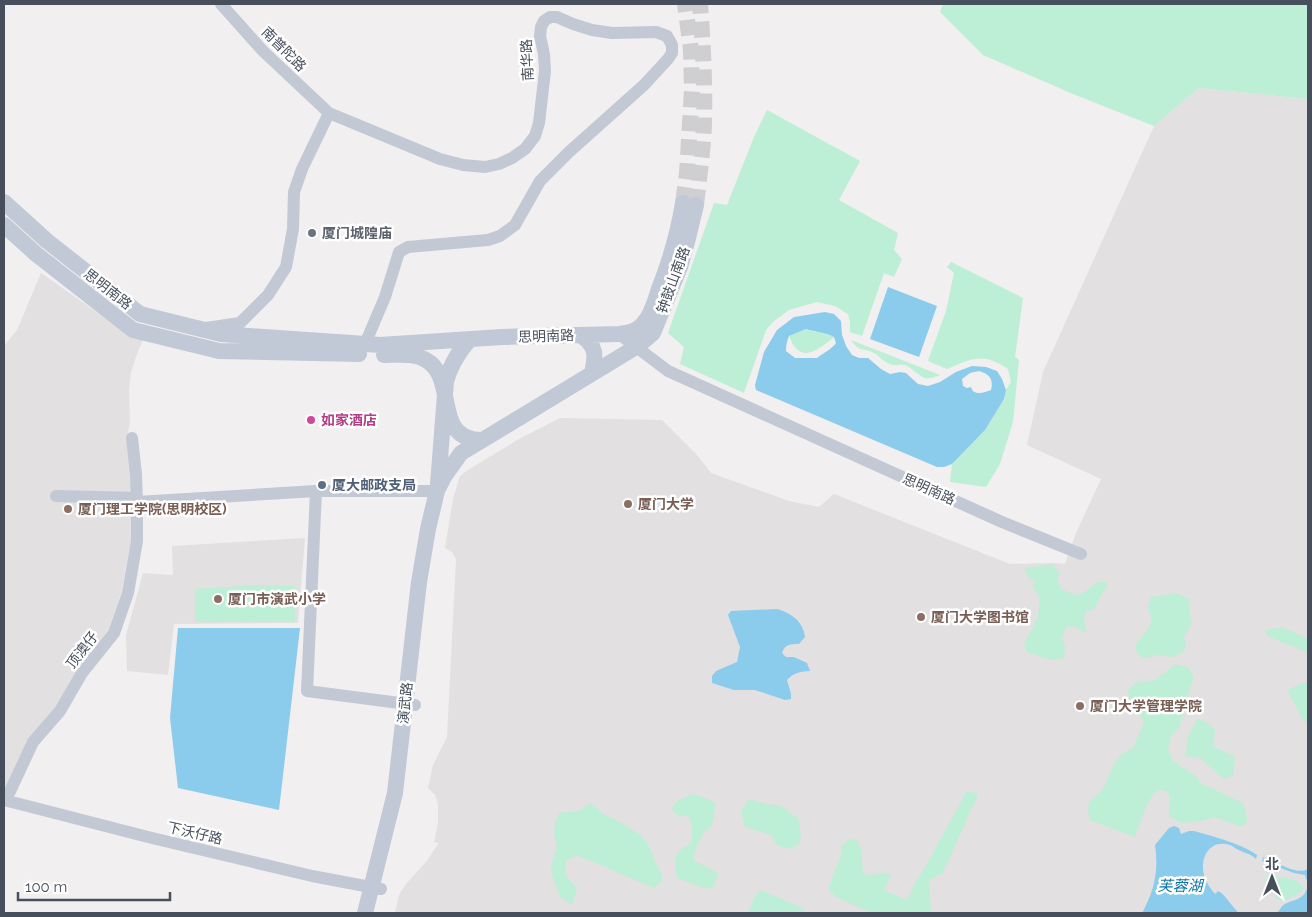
<svg xmlns="http://www.w3.org/2000/svg" width="1312" height="917" viewBox="0 0 1312 917" font-family="Raleway,'Noto Sans SC',sans-serif">
  <style>
    .education { fill: #e2e0e1 }
    .green { fill: #bdeed6 }
    .water { fill: #8bcbeb; fill-rule: evenodd }
    .lines { fill: none; stroke-linecap: round; stroke-linejoin: round }
    .secondary-tunnel { stroke: #cfcfd2; stroke-width: 16; stroke-dasharray: 16 8; stroke-linecap: butt }
    .street { stroke: #c2c9d4; stroke-width: 12 }
    .secondary { stroke: #c1c9d7; stroke-width: 16 }
    .worship-dot { fill: #6b7280; stroke: #fff; stroke-width: 2 }
    .hotel-dot { fill: #d1479c; stroke: #fff; stroke-width: 2 }
    .service-dot { fill: #5c6f8a; stroke: #fff; stroke-width: 2 }
    .education-dot { fill: #8d6e63; stroke: #fff; stroke-width: 2 }
    .labels { text-anchor: middle; dominant-baseline: central; stroke-width: 5; stroke-linejoin: round; paint-order: stroke }
    .street-label { font-size: 14px; fill: #474f5c; stroke: #fff }
    .worship-label { font-size: 14px; font-weight: bold; fill: #5b616d; stroke: #fff; text-anchor: start }
    .hotel-label { font-size: 14px; font-weight: bold; fill: #b23c85; stroke: #fff; text-anchor: start }
    .service-label { font-size: 14px; font-weight: bold; fill: #4e5e75; stroke: #fff; text-anchor: start }
    .education-label { font-size: 14px; font-weight: bold; fill: #785e54; stroke: #fff; text-anchor: start }
    .water-label { font-size: 15px; font-style: italic; fill: #0e75a8; stroke: #fff }
  </style>
  <rect width="100%" height="100%" fill="#f1efef"/>
  <path class="education" d="M1199 88 1308 99V913H395L399 895 406 884 426 862 439 843 434 842 438 823V804L435 795 428 788 433 765 447 737 456 559 452 552 445 548 453 499 460 476 468 470 519 439 560 418 662 420 697 455 711 473 789 501 819 507 834 494 1010 564 1055 563 1065 564 1076 533 1101 479 1027 445 1043 372 1154 126Z
    M41 273 128 334 143 340 138 351 131 372 129 389 130 421 127 438 132 478 131 541 122 590 109 629 80 666 57 709 4 795V346L17 330Z
    M305 538 298 623 174 624 168 675 127 671 126 635 143 573 173 575 172 546Z"/>
  <path class="green" d="M943 4H1308V99L1199 88 1154 126 1073 94 983 55 940 12Z
    M767 110 860 161 839 200 898 233 894 250 902 259 894 277 884 273 862 336 850 332V322L848 314 835 306 817 302 789 310 773 322 766 330 744 393 680 364 684 347 668 333 714 203 727 205 754 137Z
    M951 262 1023 298 1015 357 1019 360 1013 422 1000 464 986 487 950 482 952 464 985 430 1004 399 1006 390 1011 382 1008 369C984 352 972 358 947 369L928 361 946 311 954 273 947 267Z
    M806 329 815 332H825L834 337C817 351 800 365 789 336Z
    M851 340 940 375C935 377 930 379 925 378 918 376 913 368 905 365 901 364 895 366 890 364 883 362 880 356 874 353 863 347 860 353 851 340Z
    M1052 564 1061 574 1057 578 1061 589 1075 595C1080 594 1084 593 1087 590 1095 584 1097 581 1107 582L1108 586C1106 590 1102 593 1100 597 1096 606 1096 610 1085 612L1084 620 1086 633 1074 626 1066 627 1062 638 1065 647 1064 658C1050 662 1040 657 1026 651L1024 643C1032 630 1045 609 1037 593 1036 590 1034 588 1032 586L1036 580H1030L1024 569C1030 566 1044 566 1052 564Z
    M255 585 295 586V622H195V589Z
    M1176 593 1189 599V612L1192 623 1184 637 1186 644 1184 652 1172 657 1156 655 1147 658 1141 657 1135 650 1136 644 1149 628 1152 619 1148 608 1151 597Z
    M1283 627 1308 639V653L1267 636 1266 630Z
    M1176 664 1189 668 1194 677 1184 705 1182 717 1179 728 1171 736 1168 750 1173 761 1194 775 1202 784 1243 803 1246 813 1247 821 1242 827 1214 817 1202 821 1181 823 1169 816V808L1170 796 1165 790 1156 791 1147 804 1135 837 1090 820 1088 811 1089 802 1100 792 1106 784 1112 768 1120 755 1133 748 1144 722 1137 709 1129 698 1128 691 1135 683 1155 680 1165 673Z
    M1308 681V725L1301 716 1287 690Z
    M1197 719 1206 722 1215 729 1213 746 1235 757 1234 767V775L1224 779 1200 758 1185 756 1188 737Z
    M967 791 977 794V798L970 812 943 873 929 880 931 913H872L838 898 828 890 842 852 841 846 848 840 857 839 861 850 863 873 868 875 888 873 891 875 884 890 907 900 914 885 924 869Z
    M693 794 703 797 715 803 714 818 711 827 705 831 698 842 693 860 718 873 714 887 703 888 677 878C674 856 673 854 692 842V826L688 815 680 817 671 809 678 800Z
    M750 799 766 804 781 806 799 820 801 834 800 843 790 849 778 846 771 835 745 827C742 813 738 810 750 799Z
    M591 803 603 814 618 821 642 836 648 845 662 876 661 882 654 888 577 855 566 861C565 876 565 877 577 888L572 905 560 897 551 872 552 863 557 847 554 834 555 823 559 813 579 811Z
    M1268 874H1274L1278 878C1289 877 1297 879 1304 888L1301 892 1286 900H1278C1273 893 1271 886 1265 880Z
    M761 890 803 908 805 913H748C751 904 754 896 761 890Z"/>
  <path class="water" d="M888 287 937 306 919 357 870 339Z
    M825 312 834 314 841 321 842 335 846 346 852 355 859 358H868L881 369 890 374 900 372 906 373 918 384 928 386 940 382 956 372 972 366 986 367 997 371 1002 379 1006 390 1004 399 985 430 952 464 944 467H937L756 390 755 385 764 352 777 330 794 317ZM806 329C818 333 823 331 834 337L836 343C831 350 823 353 817 358H795L786 351C786 345 787 341 789 336ZM979 371C989 374 994 379 991 390 984 393 973 396 971 387L967 388 963 386 962 379 970 373Z
    M777 609C791 613 803 621 805 637L799 644C790 644 785 644 782 653L786 657H794L807 663 810 671C799 672 795 672 787 680L791 694V699L785 700 755 690H734L712 683V676L716 671 737 662 740 647 728 615 731 611Z
    M178 628H300L279 810 178 788 170 718Z
    M1174 826 1179 828 1181 834 1189 831H1194C1214 837 1240 843 1257 855L1256 859C1250 853 1246 854 1239 850 1234 848 1231 844 1225 844 1206 842 1199 863 1205 878 1207 884 1211 889 1215 894L1218 891C1225 894 1232 907 1239 913H1142C1154 892 1159 870 1155 845L1169 828Z
    M1263 857C1275 861 1297 876 1308 869V884L1305 875 1294 873 1262 861Z
    M1308 886V913H1277C1277 913 1282 907 1282 906 1292 898 1303 903 1308 886Z"/>
  <g class="lines">
    <path class="secondary-tunnel" d="M683 203 687 173 692 90 691 50 685 4
      M696 205C699 178 703 151 704 124 705 84 703 44 700 4"/>
    <path class="street" d="M221 4 263 51 329 113
      M206 328 240 323 268 295 286 267 293 229 294 192 302 169 329 113 440 159 463 165 485 167 499 164 512 158 525 149 535 136 539 123 545 71 544 54 540 36 541 27 544 21 550 17H557L573 24 592 30 612 33 656 32 667 36 672 45V53L668 59 644 85 569 152 540 181 515 225 500 236 488 240 408 247 399 252 385 297 365 344
      M619 334 668 371 1002 522 1081 554
      M132 438 136 474 137 502
      M316 491 307 691 415 705
      M56 496 137 498
      M4 800 152 838 312 876 381 889
      M6 800 33 742 60 711 82 673 114 633 128 593 137 541V502L316 491H437"/>
    <path class="secondary" d="M4 202 47 241 140 314 221 334 380 345 502 337 619 334C628 333 636 332 643 324 652 314 655 301 659 289 670 261 678 233 683 203
      M4 225 36 254 133 330 219 351 359 354
      M580 335C597 345 596 356 592 373
      M384 355C397 355 414 353 426 360 458 378 432 438 480 440
      M438 484 446 382C450 365 458 353 469 340
      M365 913 395 793 419 582 428 529 437 491 444 477 461 453 636 347 645 340 653 333 680 267 687 242 696 205"/>
  </g>
  <circle class="worship-dot" cx="312" cy="233" r="5"/>
  <circle class="hotel-dot" cx="311" cy="420" r="5"/>
  <circle class="service-dot" cx="322" cy="485" r="5"/>
  <g class="education-dot">
    <circle cx="628" cy="504" r="5"/>
    <circle cx="68" cy="509" r="5"/>
    <circle cx="218" cy="599" r="5"/>
    <circle cx="921" cy="617" r="5"/>
    <circle cx="1080" cy="706" r="5"/>
  </g>
  <g class="labels">
    <g class="street-label">
      <text transform="translate(284 49) rotate(45)">南普陀路</text>
      <text transform="translate(527 60) rotate(-93)">南华路</text>
      <text transform="translate(673 280) rotate(-70)">钟鼓山南路</text>
      <text transform="translate(108 289) rotate(38)">思明南路</text>
      <text transform="translate(546 336) rotate(-2)">思明南路</text>
      <text transform="translate(929 489) rotate(24)">思明南路</text>
      <text transform="translate(82 650) rotate(-53)">顶澳仔</text>
      <text transform="translate(405 703) rotate(-84)">演武路</text>
      <text transform="translate(195 833) rotate(13)">下沃仔路</text>
    </g>
    <g class="worship-label">
      <text x="322" y="233">厦门城隍庙</text>
    </g>
    <g class="hotel-label">
      <text x="321" y="420">如家酒店</text>
    </g>
    <g class="service-label">
      <text x="332" y="485">厦大邮政支局</text>
    </g>
    <g class="education-label">
      <text x="638" y="504">厦门大学</text>
      <text x="78" y="509">厦门理工学院(思明校区)</text>
      <text x="228" y="599">厦门市演武小学</text>
      <text x="931" y="617">厦门大学图书馆</text>
      <text x="1090" y="706">厦门大学管理学院</text>
    </g>
    <g class="water-label">
      <text x="1180" y="886">芙蓉湖</text>
    </g>
  </g>
  <rect width="1312" height="917" fill="none" stroke="#474f5c" stroke-width="10"/>
  <g transform="translate(1272 877)" stroke="#ffffff" stroke-width="4" paint-order="stroke">
  <path d="M0-4L9 19L0 12L-9 19Z" fill="#474f5c"/>
  <text y="-8" font-size="14" font-weight="bold" text-anchor="middle" fill="#474f5c">北</text>
  </g>
  <path d="M18 892v8h152v-8" fill="none" stroke="#474f5c" stroke-width="2.5"/>
  <text x="25" y="892" font-size="15" fill="#474f5c" stroke="#ffffff" stroke-width="4" paint-order="stroke">100 m</text>
</svg>
